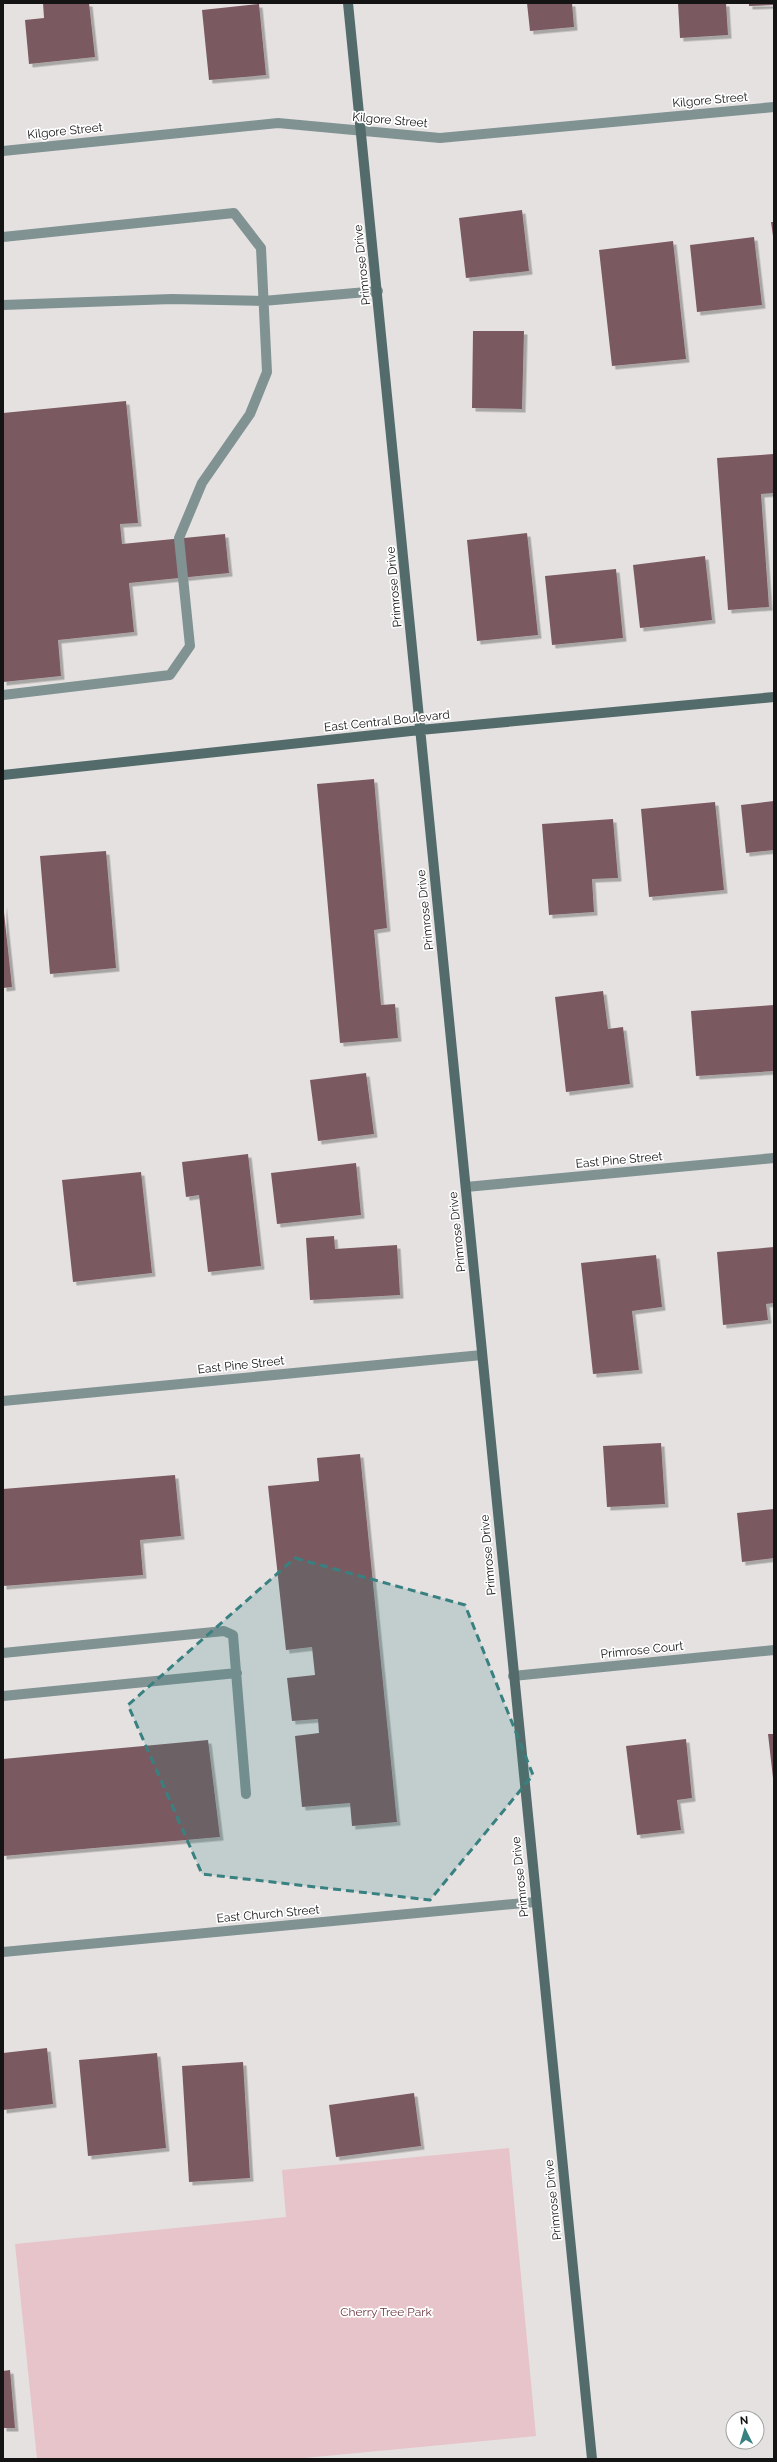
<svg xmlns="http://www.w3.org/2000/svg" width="777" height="2462" viewBox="0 0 777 2462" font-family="Raleway,sans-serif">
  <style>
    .green { fill: #e7c4c9 }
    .building { fill: #7a5a60; filter: url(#shadow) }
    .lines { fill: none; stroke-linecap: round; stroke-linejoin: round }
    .lane { stroke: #819292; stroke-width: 10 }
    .street { stroke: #819292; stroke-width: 10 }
    .secondary { stroke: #536c6b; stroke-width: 10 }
    .marked { fill: #388180; fill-opacity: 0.2; stroke: #388180; stroke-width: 3; stroke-dasharray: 8 5; stroke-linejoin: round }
    .labels { text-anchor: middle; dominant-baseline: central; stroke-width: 3.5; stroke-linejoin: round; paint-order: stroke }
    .street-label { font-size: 12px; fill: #151414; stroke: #fff }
    .park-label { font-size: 12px; fill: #6b3843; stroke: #fff }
  </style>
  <defs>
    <filter id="shadow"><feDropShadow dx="3.5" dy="3.5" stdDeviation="0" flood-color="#0004"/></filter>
  </defs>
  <rect width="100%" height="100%" fill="#e5e1e1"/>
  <path class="green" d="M509 2148 536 2436 294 2459H37L15 2244 286 2217 282 2170Z"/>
  <path class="building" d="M43 3H89L95 57 29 64 25 20 44 18Z
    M527 3H572L574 27 530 31Z
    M678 3H726L728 35 680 38Z
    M749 3H774V5L749 6Z
    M259 4 266 75 209 80 202 10Z
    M522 210 529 271 466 278 459 218Z
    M771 222H774V236H773Z
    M754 237 762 305 697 312 690 245Z
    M673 241 686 359 612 366 599 250Z
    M473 331H524L522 409 472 408Z
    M126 401 138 523 120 524 122 544 225 534 229 573 129 583 134 632 58 640 61 676 3 682V413Z
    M773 454 774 493 761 494 769 607 728 610 717 458Z
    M527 533 538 635 477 641 467 540Z
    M705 556 712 620 640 628 633 565Z
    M616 569 623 638 552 645 545 576Z
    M374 779 387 928 374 930 381 1005 395 1004 398 1038 340 1043 317 784Z
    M774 801V850L746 853 741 805Z
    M715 802 724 890 649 897 641 809Z
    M613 819 618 878 592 879 594 912 549 915 542 824Z
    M106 851 116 968 50 974 40 856Z
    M3 903 12 987 3 988Z
    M603 991 608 1029 623 1027 630 1084 566 1092 555 997Z
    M774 1005V1071L696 1076 691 1011Z
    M366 1073 374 1134 318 1141 310 1080Z
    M248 1154 261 1266 208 1272 199 1195 186 1197 182 1162Z
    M356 1163 361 1215 277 1224 271 1173Z
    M141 1172 152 1273 73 1282 62 1180Z
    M334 1236 335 1249 397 1245 400 1295 310 1300 306 1238Z
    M774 1247V1303L766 1304 768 1320 723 1325 717 1252Z
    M656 1255 662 1307 632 1311 639 1370 593 1374 581 1263Z
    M661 1443 665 1504 607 1507 603 1446Z
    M360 1454 397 1822 352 1826 350 1803 302 1807 295 1736 319 1733 318 1719 292 1721 287 1678 315 1675 312 1647 286 1650 268 1486 319 1481 317 1458Z
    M175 1475 181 1536 140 1540 143 1575 3 1586V1489Z
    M774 1509V1558L742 1562 737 1513Z
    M768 1734H774V1778H773Z
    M686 1739 692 1798 677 1800 681 1830 637 1835 626 1746Z
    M208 1740 220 1837 3 1856V1759Z
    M47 2048 53 2104 3 2110V2053Z
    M157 2053 166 2148 88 2156 79 2060Z
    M243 2062 250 2178 189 2182 182 2066Z
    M414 2093 421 2146 336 2157 329 2105Z
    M10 2370 15 2428H3V2371Z"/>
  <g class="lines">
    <path class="lane" d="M3 237 234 213 261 248 267 372 250 414 202 483 179 538 190 646 170 675 3 695
      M3 305 172 299 263 301 378 291
      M3 1653 224 1631 233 1635 246 1794
      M3 1696 237 1673"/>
    <path class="street" d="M3 151 278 123 440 138 774 107
      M466 1187 774 1158
      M3 1401 482 1355
      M513 1676 774 1650
      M3 1952 535 1902"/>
    <path class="secondary" d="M348 3 592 2459
      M3 775 420 730 774 697"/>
  </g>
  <path class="marked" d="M295 1558 465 1605 533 1775 430 1900 202 1874 128 1705Z"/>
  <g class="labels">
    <g class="street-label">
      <text transform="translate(710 100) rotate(-5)">Kilgore Street</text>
      <text transform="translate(390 120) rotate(5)">Kilgore Street</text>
      <text transform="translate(65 131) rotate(-6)">Kilgore Street</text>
      <text transform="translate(362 265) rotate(-96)">Primrose Drive</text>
      <text transform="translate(394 587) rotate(-95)">Primrose Drive</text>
      <text transform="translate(387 721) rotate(-6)">East Central Boulevard</text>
      <text transform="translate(425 910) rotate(-96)">Primrose Drive</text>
      <text transform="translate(619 1160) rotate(-5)">East Pine Street</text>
      <text transform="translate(457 1232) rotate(-96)">Primrose Drive</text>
      <text transform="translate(241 1365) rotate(-6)">East Pine Street</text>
      <text transform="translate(488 1555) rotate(-95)">Primrose Drive</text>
      <text transform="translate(642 1650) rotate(-6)">Primrose Court</text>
      <text transform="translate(520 1877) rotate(-96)">Primrose Drive</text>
      <text transform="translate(268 1914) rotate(-5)">East Church Street</text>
      <text transform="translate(553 2200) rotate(-96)">Primrose Drive</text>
    </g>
    <g class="park-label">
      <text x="386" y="2312">Cherry Tree Park</text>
    </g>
  </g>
  <rect width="777" height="2462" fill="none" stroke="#151414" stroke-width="8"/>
  <g transform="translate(745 2430) rotate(355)"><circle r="19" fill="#ffffff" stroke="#a1a1a1"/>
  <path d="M0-3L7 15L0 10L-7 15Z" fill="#388180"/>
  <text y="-6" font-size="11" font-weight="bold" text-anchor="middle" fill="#151414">N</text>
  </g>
</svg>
